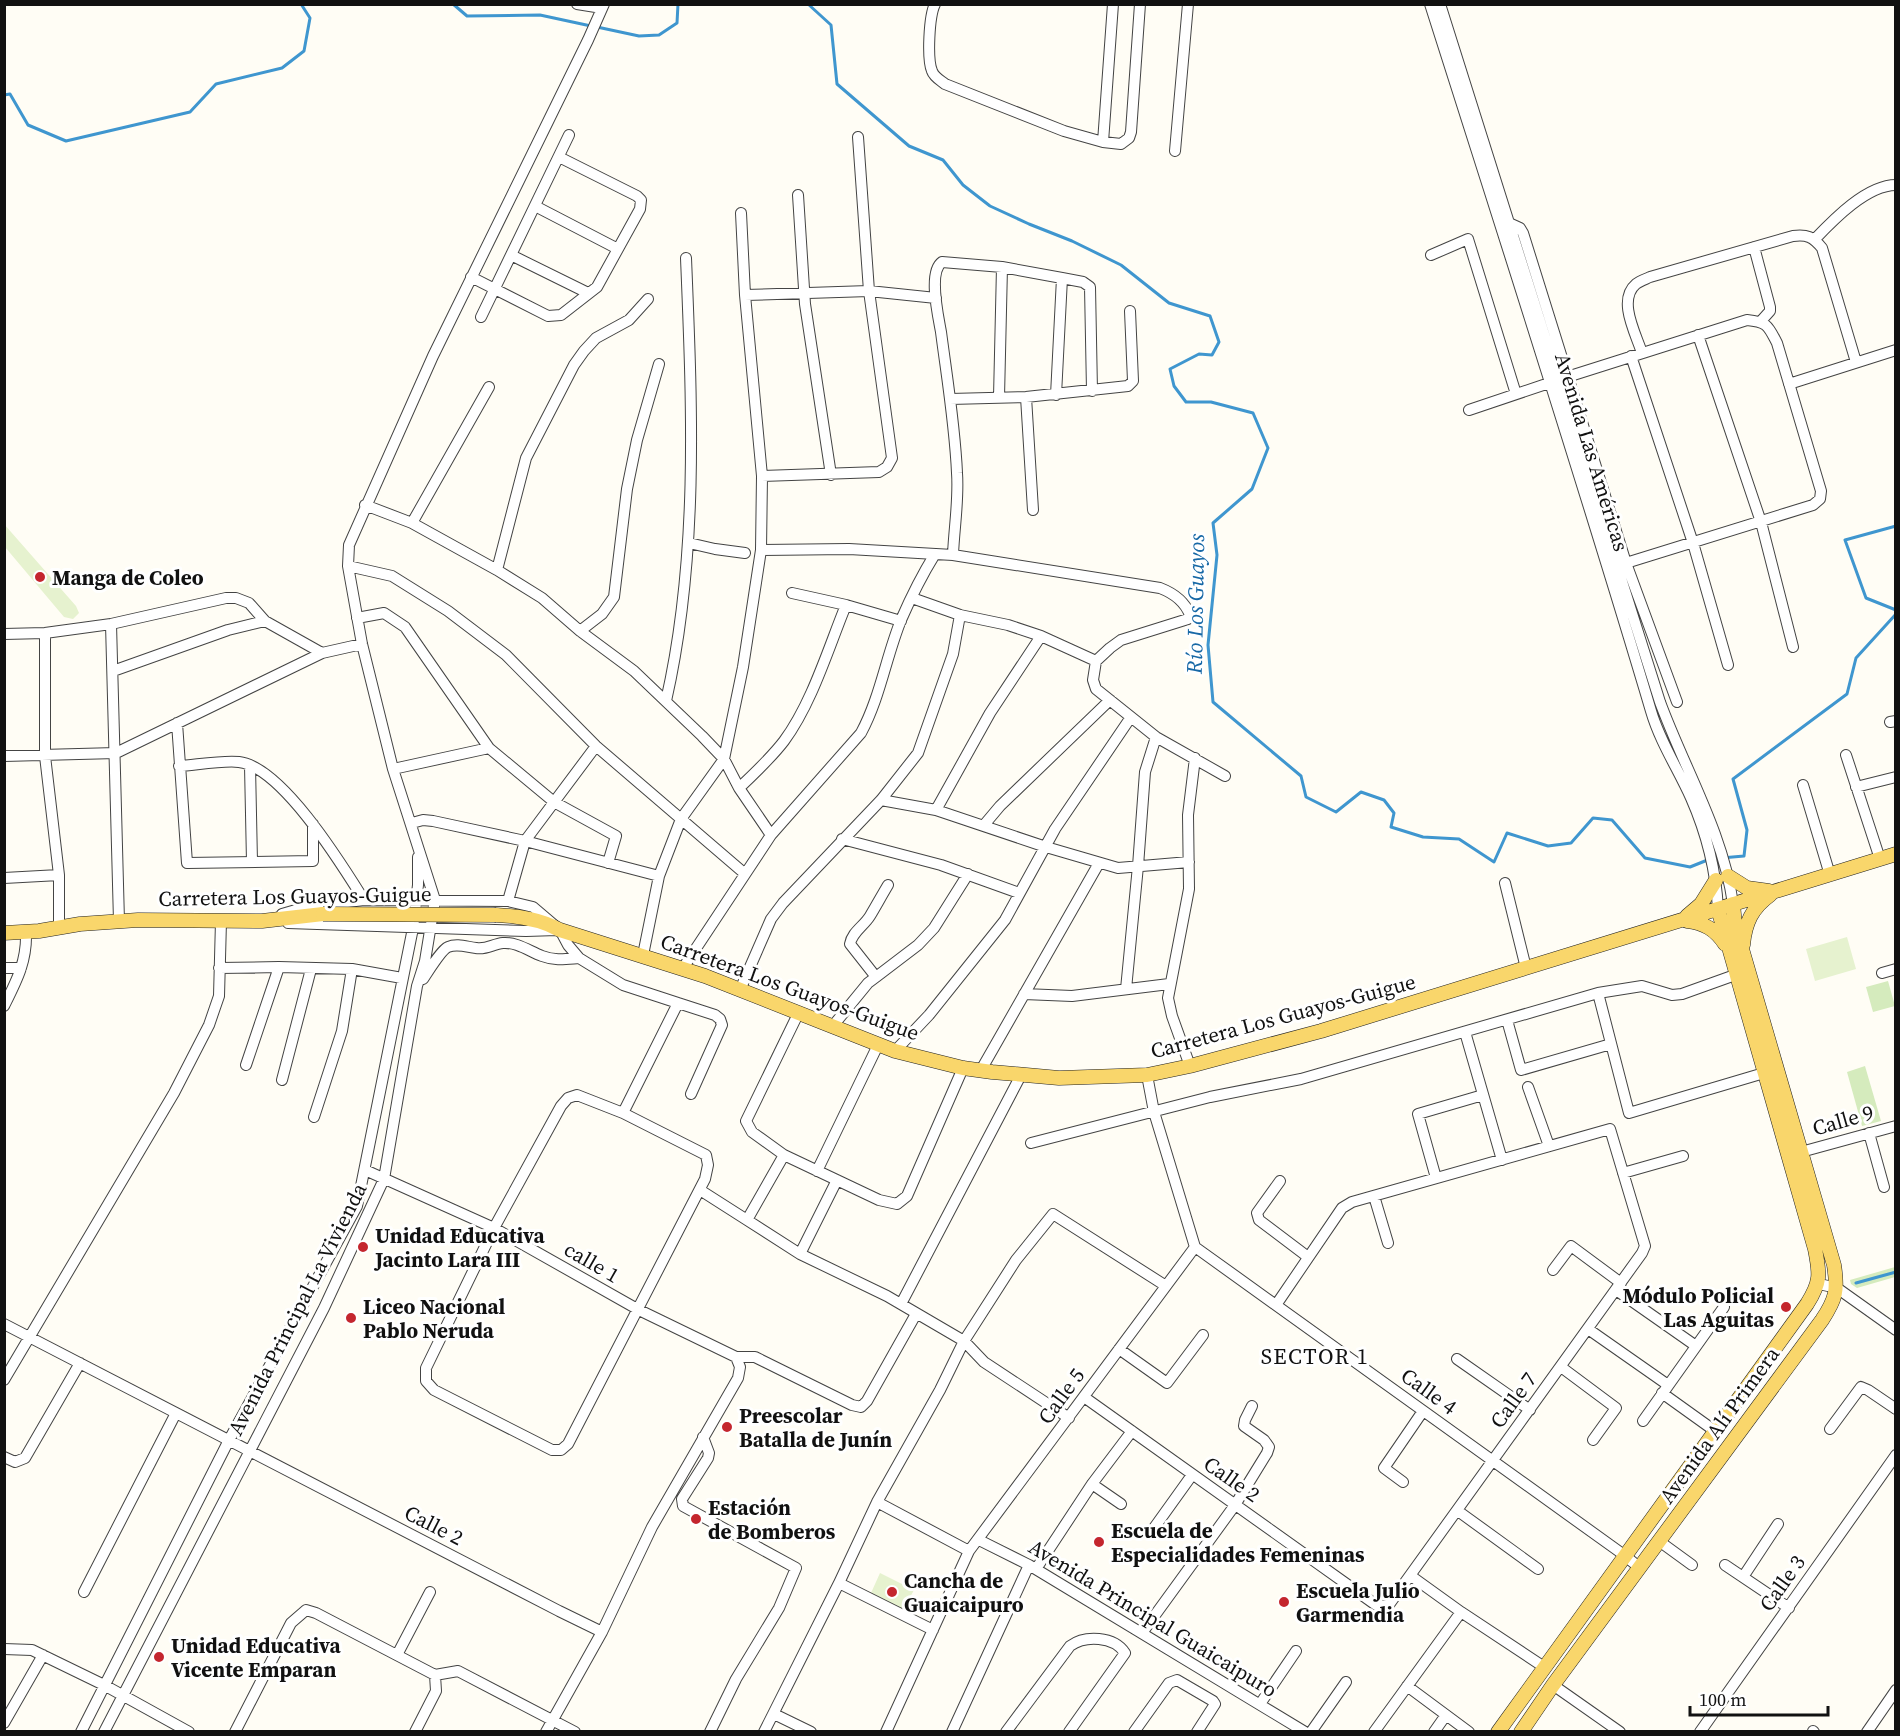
<svg xmlns="http://www.w3.org/2000/svg" width="1900" height="1736" viewBox="0 0 1900 1736" font-family="'Source Serif 4',serif">
  <style>
    .green { fill: #d5ebbd }
    .pitch { fill: #e6f2cf }
    .lines { fill: none; stroke-linecap: round; stroke-linejoin: round }
    .stream { stroke: #3f96cf; stroke-width: 3 }
    .minor-casing { stroke: #444; stroke-width: 12 }
    .major-casing { stroke: #222; stroke-width: 15 }
    .minor { stroke: #fff; stroke-width: 10 }
    .major { stroke: #f9d66b; stroke-width: 14 }
    .major-bridge-casing { stroke: #222; stroke-width: 15; stroke-linecap: butt }
    .major-bridge { stroke: #f9d66b; stroke-width: 14 }
    .poi-dot { fill: #c4262e; stroke: #fff; stroke-width: 2 }
    .labels { text-anchor: middle; dominant-baseline: central; stroke-width: 6; stroke-linejoin: round; paint-order: stroke }
    .street-label { font-size: 21px; fill: #111; stroke: #fff }
    .poi-label { font-size: 21px; font-weight: bold; fill: #111; stroke: #fff; text-anchor: start }
    .water-label { font-size: 22px; font-style: italic; fill: #1768a6; stroke: #fff }
    .neighbourhood-label { font-size: 22px; letter-spacing: 1.5px; fill: #111; stroke: #fff }
  </style>
  <rect width="100%" height="100%" fill="#fffdf5"/>
  <path class="green" d="M1888 981 1895 1006 1873 1012 1866 987Z
    M1865 1066 1881 1121 1862 1126 1847 1072Z
    M1895 1267V1277L1857 1288 1851 1284 1850 1280Z"/>
  <path class="pitch" d="M4 524 76 606 79 613 73 619 64 617 5 547Z
    M1847 937 1856 969 1815 981 1806 949Z
    M880 1573 914 1590 903 1610 871 1593Z"/>
  <g class="lines">
    <path class="stream" d="M453 4 467 16 540 15 591 26
      M808 4 831 25 837 84 909 146 943 160 963 185 990 206 1029 224 1072 241 1121 265 1169 303 1210 316 1219 342 1212 355 1199 354 1170 369 1174 386 1186 402H1211L1253 413 1268 448 1252 489 1213 523 1217 555 1208 645 1213 702 1301 776 1306 797 1336 812 1361 792 1384 800 1394 813 1391 827 1423 837 1459 839 1494 862 1507 833 1548 846 1571 843 1593 818 1612 820 1645 858 1690 867 1710 859 1744 856 1747 830 1733 779 1847 694 1856 658 1896 614
      M597 27 639 36 659 35 677 23 678 4
      M4 95 10 94 28 125 66 141 190 112 216 84 282 68 304 51 310 18 301 4
      M1896 526 1845 540 1866 598 1896 610
      M1856 1283 1896 1272"/>
    <g class="minor-casing">
      <path id="minor" d="M577 4 602 8
        M935 4C929 16 927 59 932 71 934 77 940 80 945 84L1064 131 1103 142 1113 4
        M1430 4C1505 240 1581 475 1651 711 1660 742 1678 769 1691 798 1706 832 1716 872 1718 909
        M1440 4 1660 702C1685 770 1723 832 1733 904
        M1103 142 1121 144 1129 138 1131 132 1140 4
        M1175 151 1188 4
        M798 195 805 304 831 475
        M535 206 618 249
        M1509 223 1520 228 1523 233 1626 563 1677 702
        M1815 239C1834 219 1867 185 1896 185
        M1754 247 1770 307V311L1761 321
        M511 255 588 293
        M1431 255 1468 239 1516 394
        M471 277 548 316 561 315 597 287 640 209 641 200 637 196 559 157
        M1062 278 1083 282 1090 287 1092 391
        M745 295 869 291 936 298
        M481 317 569 135
        M1698 335 1761 522 1793 647
        M1642 353C1636 334 1617 300 1636 284 1640 281 1646 279 1650 277L1793 236C1807 234 1813 237 1822 248L1856 362
        M1631 356 1693 543 1728 665
        M1789 384 1896 350
        M999 397 1002 267
        M1026 397 1033 510
        M950 399 1026 397 1128 386 1133 381 1130 311
        M1469 410 1567 377 1747 320C1768 322 1768 326 1777 343L1821 491 1820 499 1813 505 1626 563
        M762 476 879 472 887 467 892 458 869 291 858 137
        M365 505 412 523 497 570 542 598 580 631 634 671 702 736 724 759 739 788 771 835
        M412 523 489 387
        M689 543 715 549 745 553
        M761 550 849 549 953 555 1160 588C1173 593 1185 602 1190 615L1188 619 1121 640 1110 648 1096 661
        M953 555C954 528 959 500 957 473 955 426 947 378 941 332 938 315 928 272 942 262L1002 267 1062 278 1056 395
        M348 566 392 576 448 611 506 655 596 746 744 873
        M497 570 526 458 574 365 584 351 596 338 629 320 648 299
        M792 593 846 605 901 621
        M912 598 960 615 1008 625 1041 636 1096 661 1093 680 1096 689 1156 737 1225 776
        M357 618 384 613 405 627 489 748 554 802 616 836 608 863
        M111 624 119 921
        M580 631 602 614 614 597 627 489 637 440 659 364
        M4 634 45 633 111 624 226 598H236L249 603 265 621 322 653
        M113 671 228 630 265 621
        M666 701C699 556 692 405 686 258
        M1890 722 1896 721
        M177 723 187 863 313 861V824
        M1846 755 1880 859
        M4 756 116 753 322 653 362 644
        M179 766C195 765 224 760 239 762 282 767 342 865 364 900
        M250 766 252 862
        M393 769 489 748
        M1803 785 1830 875
        M1856 787 1896 777
        M739 788C755 773 771 758 784 741 812 703 828 649 846 605
        M881 800 936 810 1046 847 1118 868 1189 862
        M936 810 990 713 1041 636
        M412 823 423 820 433 821 525 841 659 876
        M984 825 1000 806 1110 700
        M842 839 941 865 1019 893
        M59 875V928
        M4 878 59 875 45 756V633
        M1505 883 1526 968
        M508 901 525 841 596 746
        M282 914 306 907 364 900 508 901 533 907 560 930 568 945 579 958 623 985 678 1003 623 1113
        M288 923 526 931 557 930
        M643 955 659 876 681 819 724 759 743 667 761 550 762 476 745 295 741 213
        M4 968H21
        M219 968 279 967 352 969 402 978
        M683 968 771 835 861 733C880 698 886 657 901 620 911 597 922 575 935 554
        M1882 973 1896 969
        M876 977 918 945 934 928 968 874
        M423 979C428 972 441 950 448 947 457 943 467 947 476 948 486 950 493 944 503 943 517 942 529 951 542 956 555 961 566 959 579 958
        M1126 989 1138 866 1145 772 1156 737
        M740 990 771 919 783 903 881 800 918 753 953 654 960 615
        M1598 993 1629 1113 1764 1073
        M1024 994 1072 996 1169 984
        M678 1003 715 1015 720 1019 722 1025 691 1094
        M4 1006C17 980 27 961 26 932
        M798 1014 746 1121 752 1132 784 1155 879 1200 897 1204 907 1196 963 1068
        M1507 1020 1521 1070 1611 1044
        M832 1027 868 983 876 977 850 944C852 932 864 926 870 916 876 906 882 895 888 885
        M1465 1032 1502 1160
        M895 1051 929 1015 1005 920 1055 829 1131 717
        M246 1065 279 967
        M1190 1066 1172 1016 1168 998 1189 889 1188 815 1195 758
        M981 1070 1099 863
        M1147 1075 1154 1112 1195 1247
        M282 1080 311 969
        M1528 1087 1549 1146
        M577 1095 623 1113 706 1155 708 1165 705 1179 568 1444 561 1450H552L434 1390 426 1381V1368L494 1228 561 1106 568 1098Z
        M314 1117 342 1031 352 969
        M1869 1133 1884 1187
        M1031 1143 1210 1097 1301 1079 1598 993 1642 986 1672 995 1682 994 1735 975
        M1801 1152 1896 1126
        M784 1155 747 1220 800 1254 887 1296 964 1341 984 1362 1069 1418
        M365 1170 494 1228 639 1310 736 1357H755L852 1405 861 1407 867 1401 916 1314
        M817 1171 878 1045
        M1623 1173 1683 1156
        M1436 1178 1418 1114 1483 1095
        M1280 1181 1257 1213 1259 1220 1308 1257
        M700 1190 747 1220
        M1374 1196 1388 1243
        M1195 1247 1624 1555 1640 1568
        M800 1254 837 1180
        M1553 1270 1571 1246 1621 1283
        M1819 1284 1837 1288 1896 1330
        M1616 1290 1696 1346
        M901 1304 1021 1075
        M4 1324 559 1611 602 1632
        M1588 1329 1668 1385
        M1119 1349 1167 1383 1203 1335
        M1457 1359 1530 1410
        M1561 1367 1616 1408 1593 1440
        M4 1380 174 1093 209 1025 219 996 221 921
        M1662 1393 1715 1431
        M1084 1397 1376 1605 1388 1606 1642 1253 1645 1246 1610 1129 1352 1202 1342 1208 1276 1305
        M1643 1421 1724 1307
        M1830 1429 1861 1387 1868 1390 1896 1409
        M703 1437 709 1453 708 1458 682 1499 683 1506 796 1568 779 1608 736 1679 710 1732
        M4 1457 15 1462 25 1458 80 1363
        M1403 1482 1384 1468 1423 1411
        M1092 1484 1121 1504
        M877 1502 969 1551
        M1458 1511 1538 1569
        M1154 1528 1192 1475
        M979 1540 1029 1565 1305 1732
        M1659 1541 1692 1565
        M1725 1565 1789 1608
        M1036 1569 1092 1484 1132 1431
        M1743 1577 1778 1524
        M839 1583 933 1630
        M84 1592 176 1413
        M1461 1612 1544 1667
        M1142 1633 1235 1505 1267 1453 1269 1447 1264 1440 1244 1426 1245 1420 1252 1406
        M4 1649 32 1650 104 1685 189 1732
        M397 1655 430 1592
        M1553 1685 1620 1732
        M1407 1686 1469 1732
        M1260 1704 1296 1651
        M774 1714 811 1732
        M4 1723 43 1655
        M1813 1731 1814 1732
        M81 1732 229 1440 357 1206 413 928 418 885V857
        M104 1732 324 1308 384 1179 417 986 425 961 435 900 393 769 362 644 348 566 349 545 433 356 588 40 604 4
        M235 1732 291 1623 306 1610 316 1613 435 1675 458 1671 575 1732
        M415 1732 436 1691 435 1675
        M546 1732 602 1632 652 1527 738 1378 740 1367 736 1357
        M764 1732 839 1583 877 1502 940 1390 964 1341 1016 1260 1053 1214 1166 1286
        M886 1732 969 1551 1195 1247
        M952 1732 1029 1565
        M1006 1732 1070 1646C1085 1635 1114 1636 1125 1653L1069 1732
        M1134 1732 1169 1683 1177 1680 1213 1701 1215 1704 1197 1732
        M1311 1732 1346 1682
        M1374 1732 1461 1612 1411 1576
        M1434 1732 1446 1715
        M1700 1732 1896 1455
        M1867 1732 1896 1690"/>
    </g>
    <g class="major-casing">
      <path id="major" d="M1728 876 1747 888 1769 891
        M496 915C519 916 540 919 560 930L705 976 895 1051 963 1068 992 1072 1059 1078 1147 1075 1190 1066 1321 1031 1896 854
        M1687 916 1701 904 1716 880
        M1687 921C1704 923 1715 929 1725 944
        M4 933 39 931 80 924 138 920 262 921 323 914
        M1743 945C1745 923 1752 908 1770 895
        M1498 1732 1807 1304C1821 1282 1820 1274 1815 1249L1718 909
        M1521 1732 1553 1685 1822 1320C1836 1299 1838 1290 1834 1265L1735 925 1733 904"/>
    </g>
    <use href="#minor" class="minor"/>
    <use href="#major" class="major"/>
    <g class="major-bridge-casing">
      <path id="major-bridge" d="M323 914 496 915"/>
    </g>
    <use href="#major-bridge" class="major-bridge"/>
  </g>
  <g class="poi-dot">
    <circle cx="40" cy="577" r="6"/>
    <circle cx="363" cy="1247" r="6"/>
    <circle cx="1786" cy="1307" r="6"/>
    <circle cx="351" cy="1318" r="6"/>
    <circle cx="727" cy="1427" r="6"/>
    <circle cx="696" cy="1519" r="6"/>
    <circle cx="1099" cy="1542" r="6"/>
    <circle cx="892" cy="1592" r="6"/>
    <circle cx="1284" cy="1602" r="6"/>
    <circle cx="159" cy="1657" r="6"/>
  </g>
  <g class="labels">
    <g class="street-label">
      <text transform="translate(1592 452) rotate(73)">Avenida Las Américas</text>
      <text transform="translate(295 896) rotate(-1)">Carretera Los Guayos-Guigue</text>
      <text transform="translate(790 987) rotate(20)">Carretera Los Guayos-Guigue</text>
      <text transform="translate(1283 1016) rotate(-15)">Carretera Los Guayos-Guigue</text>
      <text transform="translate(1843 1120) rotate(-16)">Calle 9</text>
      <text transform="translate(592 1262) rotate(30)">calle 1</text>
      <text transform="translate(297 1309) rotate(-63)">Avenida Principal La Vivienda</text>
      <text transform="translate(1429 1391) rotate(36)">Calle 4</text>
      <text transform="translate(1061 1396) rotate(-54)">Calle 5</text>
      <text transform="translate(1513 1400) rotate(-54)">Calle 7</text>
      <text transform="translate(1719 1425) rotate(-54)">Avenida Alí Primera</text>
      <text transform="translate(1232 1479) rotate(35)">Calle 2</text>
      <text transform="translate(434 1525) rotate(27)">Calle 2</text>
      <text transform="translate(1782 1583) rotate(-55)">Calle 3</text>
      <text transform="translate(1153 1618) rotate(31)">Avenida Principal Guaicaipuro</text>
    </g>
    <g class="poi-label">
      <text x="52" y="577">Manga de Coleo</text>
      <text x="375" y="1235">Unidad Educativa<tspan x="375" dy="24">Jacinto Lara III</tspan></text>
      <text x="1774" y="1295" text-anchor="end">Módulo Policial<tspan x="1774" dy="24">Las Aguitas</tspan></text>
      <text x="363" y="1306">Liceo Nacional<tspan x="363" dy="24">Pablo Neruda</tspan></text>
      <text x="739" y="1415">Preescolar<tspan x="739" dy="24">Batalla de Junín</tspan></text>
      <text x="708" y="1507">Estación<tspan x="708" dy="24">de Bomberos</tspan></text>
      <text x="1111" y="1530">Escuela de<tspan x="1111" dy="24">Especialidades Femeninas</tspan></text>
      <text x="904" y="1580">Cancha de<tspan x="904" dy="24">Guaicaipuro</tspan></text>
      <text x="1296" y="1590">Escuela Julio<tspan x="1296" dy="24">Garmendia</tspan></text>
      <text x="171" y="1645">Unidad Educativa<tspan x="171" dy="24">Vicente Emparan</tspan></text>
    </g>
    <g class="water-label">
      <text transform="translate(1195 604) rotate(-89)">Río Los Guayos</text>
    </g>
    <g class="neighbourhood-label">
      <text x="1315" y="1356">SECTOR 1</text>
    </g>
  </g>
  <rect width="1900" height="1736" fill="none" stroke="#111111" stroke-width="12"/>
  <path d="M1690 1706v9h138v-9" fill="none" stroke="#111111" stroke-width="3"/>
  <text x="1699" y="1706" font-size="18" fill="#111111" stroke="#ffffff" stroke-width="4.5" paint-order="stroke">100 m</text>
</svg>
